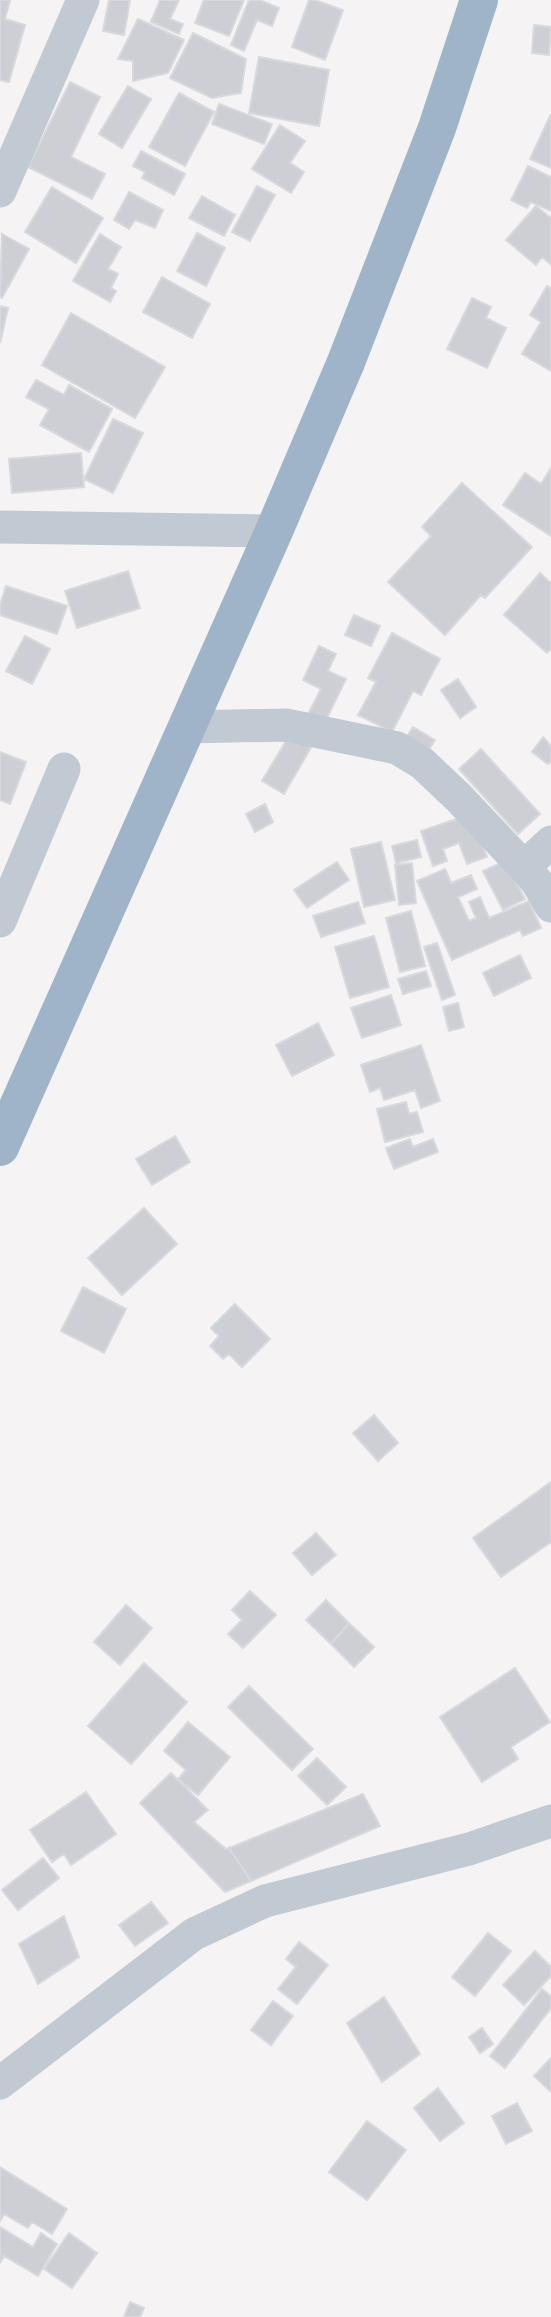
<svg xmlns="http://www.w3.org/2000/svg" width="551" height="2317" viewBox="0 0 551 2317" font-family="'Public Sans',sans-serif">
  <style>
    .building { fill: #cdcfd5; stroke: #d7d9de; stroke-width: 2 }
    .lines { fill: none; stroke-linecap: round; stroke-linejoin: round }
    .minor { stroke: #c1cad2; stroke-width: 33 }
    .trunk { stroke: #9fb4c9; stroke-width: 38 }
  </style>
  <rect width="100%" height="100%" fill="#f5f3f3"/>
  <path class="building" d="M0 0H10L5 19 25 25 9 82 0 80Z
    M109 0H130L124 35 103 31Z
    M160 0H179L170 19 183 24 179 34 151 22Z
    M204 0H244L229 36 195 23Z
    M249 0H260L279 8 272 26 257 20 244 51 231 45Z
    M309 0H315L343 10 325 60 292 47Z
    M138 19 184 40 168 73 133 81V61L118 59Z
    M534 25 551 27 549 55 532 53Z
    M193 33 246 59 241 93 212 98 170 78Z
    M259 57 329 70 319 126 249 113Z
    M70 82 100 97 71 157 105 174 92 199 28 167Z
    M128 86 151 99 122 148 99 134Z
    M179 93 214 112 185 166 149 147Z
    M219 104 272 124 264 144 212 124Z
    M551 114V168L530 159Z
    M280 125 305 141 290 163 304 172 291 193 252 169Z
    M141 151 185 174 174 195 142 178 145 172 133 166Z
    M528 166 551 177V211L531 202 527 208 511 200Z
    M257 186 275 195 250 241 232 232Z
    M52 187 103 218 76 263 25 232Z
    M129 192 163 210 155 228 135 220 129 229 114 220Z
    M202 196 235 215 224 236 189 218Z
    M536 206 551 218V265L542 257 536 265 506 240Z
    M197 233 225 248 206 286 177 271Z
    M2 234 29 249 2 298 0 297Z
    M100 234 121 247 108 269 118 274 111 288 116 291 110 302 73 281Z
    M162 277 210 304 192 338 143 312Z
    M547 286 551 288V371L522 354 541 322 530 315Z
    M472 298 491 307 486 318 506 328 487 368 447 349Z
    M0 306 8 308 0 343Z
    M71 313 165 367 135 418 42 365Z
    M36 380 64 395 69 385 112 409 89 452 40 425 49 409 26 397Z
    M113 419 143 433 113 493 84 479Z
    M81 453 84 487 12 493 9 459Z
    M551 468V536L503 505 525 473 541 484Z
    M462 483 532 547 485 598 481 595 445 635 388 582 431 536 422 527Z
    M128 571 140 608 77 628 65 591Z
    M540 573 551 583V649L547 653 504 615Z
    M6 586 67 606 57 634 0 615V605Z
    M354 615 380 626 371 646 345 635Z
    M392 633 440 659 421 695 413 691 392 732 358 715 376 682 368 678Z
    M25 636 50 649 32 684 6 671Z
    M319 646 336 654 328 671 346 679 324 724 307 716 321 689 303 680Z
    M458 679 476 707 460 718 441 690Z
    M413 727 435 740 425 756 403 743Z
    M292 731 313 744 284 794 262 781Z
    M543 737 551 746V761L548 764 532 752Z
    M481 749 540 814 518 834 459 769Z
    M0 752 26 762 10 804 0 800Z
    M265 804 273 822 255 832 246 814Z
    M471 814 487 857 467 864 459 843 443 849 447 861 433 866 421 831Z
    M417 840 421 857 396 863 392 846Z
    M381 842 395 900 364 907 351 849Z
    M505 861 525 899 503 910 483 871Z
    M337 862 349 880 307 908 294 890Z
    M412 863 416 903 399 905 395 865Z
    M445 869 451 883 471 875 477 889 458 897 469 921 476 918 469 902 480 897 489 918 529 901 541 928 523 936 520 930 452 960 417 881Z
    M358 902 365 923 321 937 313 916Z
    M411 911 425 966 400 972 386 918Z
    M374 936 389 987 350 998 335 947Z
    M437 943 455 995 442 1000 424 947Z
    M520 955 531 978 494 996 483 973Z
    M426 971 431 986 403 994 398 979Z
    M391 995 401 1025 362 1038 351 1008Z
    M458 1003 464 1027 449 1031 443 1007Z
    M318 1023 334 1055 292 1076 276 1045Z
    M421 1045 440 1101 421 1108 415 1090 384 1100 380 1088 370 1092 361 1065Z
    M406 1102 409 1114 417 1112 423 1132 385 1142 377 1109Z
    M175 1136 190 1162 152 1185 136 1159Z
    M410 1139 413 1147 433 1139 438 1152 394 1169 386 1148Z
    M144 1208 177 1244 122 1295 88 1258Z
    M83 1287 126 1309 104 1353 61 1331Z
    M235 1304 270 1339 242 1367 229 1354 223 1359 210 1346 219 1336 211 1328Z
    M374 1415 398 1443 378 1461 353 1433Z
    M551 1482V1542L501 1577 473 1538Z
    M316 1533 336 1555 312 1575 293 1553Z
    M250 1591 276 1615 243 1648 228 1634 242 1620 232 1610Z
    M326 1600 349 1623 331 1644 306 1620Z
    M126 1605 152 1628 120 1665 94 1642Z
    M349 1623 374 1647 354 1667 331 1644Z
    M144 1663 187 1702 131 1764 88 1726Z
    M515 1668 550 1722 511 1747 518 1759 482 1782 440 1717Z
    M249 1686 313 1749 292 1770 228 1707Z
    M188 1722 230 1757 198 1795 178 1779 186 1770 164 1751Z
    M317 1758 346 1787 327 1805 298 1776Z
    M171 1773 208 1810 194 1822 226 1849 229 1848 251 1881 225 1892 140 1803Z
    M86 1792 116 1834 71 1865 64 1854 52 1862 30 1830Z
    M363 1794 380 1826 251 1881 229 1848Z
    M43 1858 59 1878 18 1910 2 1890Z
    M151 1902 168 1923 135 1946 119 1925Z
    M64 1916 79 1957 38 1984 19 1944Z
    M488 1933 511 1951 475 1996 452 1977Z
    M299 1942 328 1965 297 2004 278 1989 296 1967 286 1959Z
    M535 1951 551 1967V1976L524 2005 503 1985Z
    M542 1989 551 1996V2008L505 2068 490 2056Z
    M384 1997 420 2054 382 2082 347 2023Z
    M273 2001 293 2016 271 2045 251 2030Z
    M482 2028 493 2044 480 2053 469 2037Z
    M551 2058V2092L534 2076Z
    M438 2088 464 2123 440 2141 414 2108Z
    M517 2103 532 2131 506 2144 492 2116Z
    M367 2121 406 2150 367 2200 329 2172Z
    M0 2167 67 2209 52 2234 32 2222 28 2228 4 2214 0 2221Z
    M0 2227 33 2247 41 2233 57 2244 38 2276 4 2256 0 2263Z
    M69 2233 97 2253 72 2288 44 2269Z
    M130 2302 144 2308 140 2317H124Z"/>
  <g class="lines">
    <path class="minor" d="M0 191 83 0
      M0 527 274 531
      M185 727 286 725 397 748 422 763 459 798 524 867 537 882 551 906
      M524 867 551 842
      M0 921 64 769
      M0 2083 194 1934 265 1901 469 1849 551 1821"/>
    <path class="trunk" d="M0 1147 274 531 346 362 437 128 479 0"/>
  </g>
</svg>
